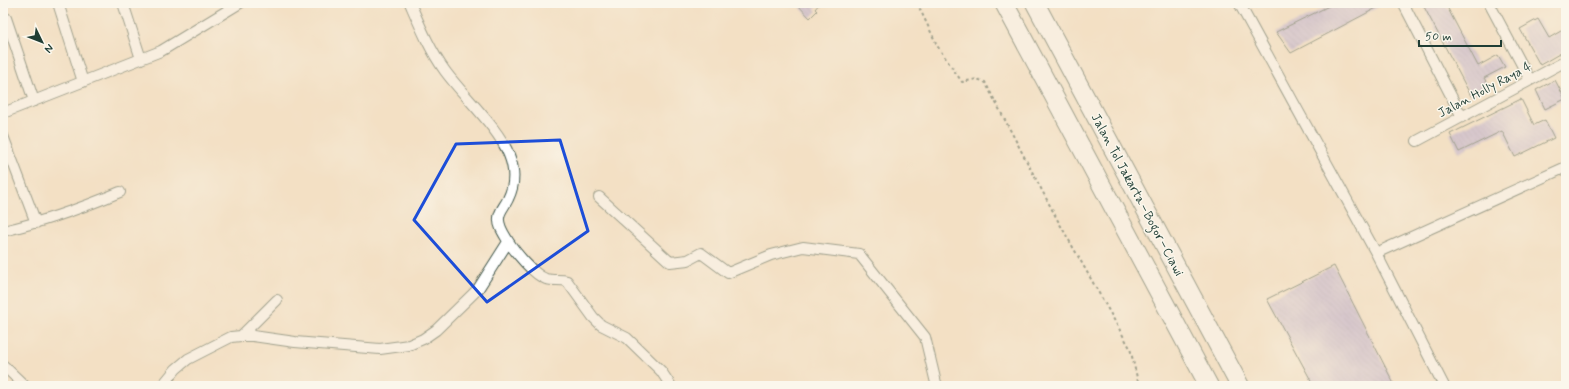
<svg xmlns="http://www.w3.org/2000/svg" width="1569" height="389" viewBox="0 0 1569 389" font-family="Mynerve,sans-serif">
  <style>
    .building { fill: url(#building-back-hatch) }
    .lines { fill: none; stroke-linecap: round; stroke-linejoin: round }
    .minor-casing { stroke: #3f554a; stroke-width: 12 }
    .motorway-casing { stroke: #3f554a; stroke-width: 20 }
    .path { stroke: #3f554a; stroke-width: 2; stroke-dasharray: 3 3; stroke-linecap: butt }
    .minor { stroke: #fff; stroke-width: 10 }
    .motorway { stroke: #fff; stroke-width: 18 }
    .marked { fill: none; stroke: #1d4ed8; stroke-width: 3; stroke-linejoin: round }
    .labels { text-anchor: middle; dominant-baseline: central; stroke-width: 3; stroke-linejoin: round; paint-order: stroke }
    .street-label { font-size: 13px; fill: #1f3d34; stroke: #fbf7ec }
  </style>
  <defs>
    <pattern id="building-back-hatch" width="6" height="6" patternUnits="userSpaceOnUse"><rect width="6" height="6" fill="#b6a9d5"/><path d="M-1 5l2 2M0 0l6 6M5-1l2 2" fill="none" stroke="#938bae"/></pattern>
  </defs>
  <rect width="100%" height="100%" fill="#fbf7ec"/>
  <filter id="ink" filterUnits="userSpaceOnUse"><feTurbulence type="fractalNoise" baseFrequency=".025" numOctaves="2"/><feDisplacementMap in="SourceGraphic" scale="8" xChannelSelector="R" yChannelSelector="G"/><feConvolveMatrix kernelMatrix="1 2 1 2 8 2 1 2 1" color-interpolation-filters="sRGB"/></filter>
  <filter id="wash" filterUnits="userSpaceOnUse"><feTurbulence type="fractalNoise" baseFrequency=".012" numOctaves="4" result="noise"/><feDisplacementMap in="SourceGraphic" scale="16" xChannelSelector="R" yChannelSelector="G"/><feGaussianBlur stdDeviation="0.9" result="paint"/><feColorMatrix in="noise" values="0 0 0 0 0 0 0 0 0 0 0 0 0 0 0 0 0 1.4 0 .05"/><feComposite in="paint" operator="in"/></filter>
  <g filter="url(#wash)">
    <rect width="100%" height="100%" fill="#f3e0c4"/>
    <g id="blocks">
      <path class="building" d="M796 3H820L815 9 817 11 810 18Z
        M1335 3H1386L1291 53 1276 32Z
        M1422 3H1445L1478 66 1498 55 1505 67 1484 78 1489 86 1471 96Z
        M1538 19 1549 38 1566 28V50L1540 65 1520 29Z
        M1555 80 1565 99 1545 109 1536 90Z
        M1521 99 1534 125 1545 120 1554 138 1515 157 1502 131 1459 152 1450 134Z
        M1334 266 1395 386H1314L1267 299Z"/>
    </g>
  </g>
  <g filter="url(#ink)">
    <use href="#blocks" fill-opacity="0" stroke="#3f554a" stroke-width="1"/>
    <g class="lines">
      <g class="minor-casing">
        <path id="minor" d="M58 3 83 82
          M123 3 141 59
          M410 3C420 26 430 50 445 71 464 97 498 127 509 155 515 170 515 185 508 199 505 206 499 211 499 218 498 226 504 234 508 241 515 252 534 275 546 279 553 281 561 279 567 281L593 317 601 325 627 338 661 371 671 386
          M1239 3 1376 253 1444 386
          M1403 3 1462 117
          M1489 3 1530 80
          M6 18 34 101
          M3 113 161 51 240 3
          M3 136 36 223
          M1417 141 1566 61
          M599 197 670 262 688 260 701 253 728 273 771 255 803 247 859 254 925 337 936 383 938 386
          M3 231C43 222 82 208 120 192
          M1376 253 1566 167
          M241 336 277 300
          M3 365 25 386
          M162 386 176 369 188 359 231 337 241 336H253L295 342 380 349 409 345 423 339 436 330 478 289 508 242"/>
      </g>
      <g class="motorway-casing">
        <path id="motorway" d="M1004 3 1209 386
          M1035 3 1240 386"/>
      </g>
      <path class="path" d="M917 3 938 47 962 82 977 79 985 82 1057 219 1130 348 1139 386"/>
      <use href="#minor" class="minor"/>
      <use href="#motorway" class="motorway"/>
    </g>
  </g>
  <path d="M0 0H1569V389H0ZM560 140 588 231 487 302 414 220 456 144Z" fill="#f3e0c4" fill-opacity=".55" fill-rule="evenodd"/>
  <path class="marked" d="M560 140 588 231 487 302 414 220 456 144Z"/>
  <g class="labels">
    <g class="street-label">
      <text transform="translate(1485 90) rotate(-28)">Jalan Holly Raya 4</text>
      <text transform="translate(1137 195) rotate(62)">Jalan Tol Jakarta–Bogor–Ciawi</text>
    </g>
  </g>
  <rect width="1569" height="389" fill="none" stroke="#fbf7ec" stroke-width="16"/>
  <g transform="translate(42 42) rotate(133)" stroke="#fbf7ec" stroke-width="3" paint-order="stroke">
  <path d="M0-3L7 15L0 10L-7 15Z" fill="#1f3d34"/>
  <text y="-6" font-size="11" font-weight="bold" text-anchor="middle" fill="#1f3d34">N</text>
  </g>
  <path d="M1419 40v6h82v-6" fill="none" stroke="#1f3d34" stroke-width="2"/>
  <text x="1425" y="40" font-size="12" fill="#1f3d34" stroke="#fbf7ec" stroke-width="3" paint-order="stroke">50 m</text>
</svg>
